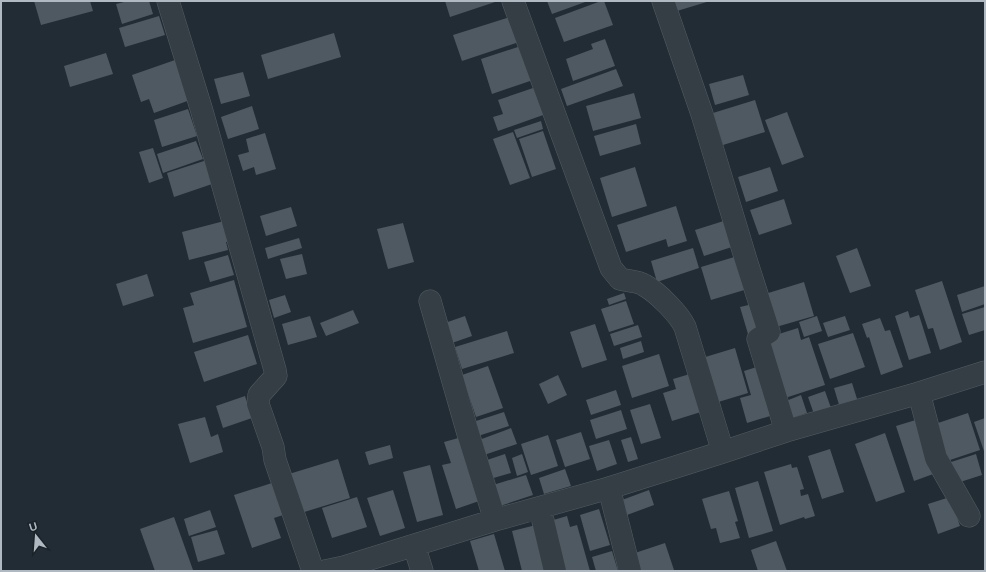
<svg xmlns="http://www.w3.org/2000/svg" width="986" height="572" viewBox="0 0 986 572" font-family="Arial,sans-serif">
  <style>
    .building { fill: #4e5962 }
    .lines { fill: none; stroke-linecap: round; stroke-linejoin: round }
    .street-casing { stroke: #535c62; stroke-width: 23 }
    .street { stroke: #363e45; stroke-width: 22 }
  </style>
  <rect width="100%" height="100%" fill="#222c34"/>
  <path class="building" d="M34 1H90L93 11 41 25Z
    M128 1H149L153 14 122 24 116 4Z
    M445 1H498L450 17Z
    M547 1H588L552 14Z
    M601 1H604L613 25 564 42 555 18Z
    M674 1H710L677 11Z
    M159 16 165 35 125 47 119 28Z
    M510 17 519 42 462 61 453 35Z
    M334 33 341 57 268 79 261 55Z
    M605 39 615 66 573 81 566 59 593 49 591 44Z
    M521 46 533 80 492 94 481 59Z
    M106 53 113 74 70 87 64 66Z
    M175 60 193 99 154 113 149 99 141 102 132 75Z
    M616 69 623 86 567 106 561 89Z
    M243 72 250 96 221 104 214 79Z
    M743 75 749 95 715 105 709 84Z
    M536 87 546 114 498 131 493 117 503 114 498 100Z
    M634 93 641 118 593 131 586 106Z
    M755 100 765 132 723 145 713 113Z
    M252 106 259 129 228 139 221 117Z
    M188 109 197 136 162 147 154 120Z
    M787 112 804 157 782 165 765 120Z
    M541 121 543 129 517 138 514 130Z
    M636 124 641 144 600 156 594 136Z
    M543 131 556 169 532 177 519 139Z
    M513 132 530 178 510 185 493 139Z
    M265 133 276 169 256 175 254 167 243 171 238 155 249 152 246 139Z
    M196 141 203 159 163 173 157 154Z
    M153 148 163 178 149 183 139 152Z
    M210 159 218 182 174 197 167 173Z
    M635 167 647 206 612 217 600 178Z
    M770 167 778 191 746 202 738 177Z
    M784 199 792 224 759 235 750 210Z
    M676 206 687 241 668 247 666 239 626 252 617 225Z
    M291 207 297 226 266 236 260 216Z
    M730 219 738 245 704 256 695 230Z
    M228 220 233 241 226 242 228 250 189 260 182 232Z
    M403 223 414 262 388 269 377 229Z
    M299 238 302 248 268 259 265 248Z
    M693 248 699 268 657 282 651 261Z
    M857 248 871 286 850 293 836 256Z
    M302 254 307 274 286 279 280 259Z
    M228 255 234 275 210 282 204 262Z
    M741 255 751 288 711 300 701 267Z
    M147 274 154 296 123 306 116 284Z
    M234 280 247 327 193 343 183 308 194 305 190 293Z
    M942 281 962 342 940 350 933 328 928 329 915 290Z
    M804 282 814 316 776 327 765 294Z
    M985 286V304L962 312 957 295Z
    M624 293 626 299 609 305 607 299Z
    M285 295 291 312 274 318 269 300Z
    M626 301 634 324 609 332 601 309Z
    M757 303 765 329 748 334 740 307Z
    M985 307V330L969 335 962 314Z
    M353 310 359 323 326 336 320 323Z
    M908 311 910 318 919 315 931 353 909 360 895 316Z
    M310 316 317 337 288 345 282 324Z
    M465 316 472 336 449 344 442 324Z
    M817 316 822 331 804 337 799 322Z
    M845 316 850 330 828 337 823 323Z
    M880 318 885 331 890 330 903 367 881 375 869 337 867 338 862 324Z
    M595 324 607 360 582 368 570 332Z
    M638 325 642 337 614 346 610 334Z
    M798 328 801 340 809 337 825 385 782 399 763 339Z
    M507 331 514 353 462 369 455 347Z
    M853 333 865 367 830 379 818 344Z
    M248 335 257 364 204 382 194 352Z
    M641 341 644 352 623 359 620 348Z
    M735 348 748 393 715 403 702 358Z
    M659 354 669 386 632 398 622 366Z
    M766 364 780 413 747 423 740 398 751 395 744 371Z
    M488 366 503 408 476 417 462 375Z
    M690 374 704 411 672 421 663 393 676 389 673 379Z
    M558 375 567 395 548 404 539 384Z
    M852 383 858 402 840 408 834 388Z
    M616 390 621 405 591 415 586 400Z
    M825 391 831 408 814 414 808 397Z
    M801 395 807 413 792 418 786 401Z
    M245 396 252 418 223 428 216 406Z
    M650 404 661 438 641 444 630 410Z
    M621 410 627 429 596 439 590 420Z
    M504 412 509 426 478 436 473 422Z
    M968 413 980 450 944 462 932 425Z
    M205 417 211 437 218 434 223 452 190 463 178 424Z
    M985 418V454L974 422Z
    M919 419 936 473 914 481 896 426Z
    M511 428 517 444 484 455 479 440Z
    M581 432 590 459 565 467 556 440Z
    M885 433 905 492 876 502 855 444Z
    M548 435 558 466 531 475 521 444Z
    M462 437 482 500 456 509 442 465 451 463 444 442Z
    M631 437 638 459 628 462 621 440Z
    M609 440 617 464 597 471 589 446Z
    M390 445 393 458 369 465 365 452Z
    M830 449 844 492 822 499 808 456Z
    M505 454 511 473 490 479 484 461Z
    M522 454 528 472 517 476 512 458Z
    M976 454 982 475 954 484 948 463Z
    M338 459 350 498 301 513 289 474Z
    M791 464 792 468 797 467 804 489 800 490 801 496 808 494 815 516 805 519 804 517 780 525 764 472Z
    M430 465 443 515 417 522 403 472Z
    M565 469 571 486 544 494 539 478Z
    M526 475 533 495 500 506 493 485Z
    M758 481 773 531 749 538 735 488Z
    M272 483 283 515 274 518 281 538 252 548 234 495Z
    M393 490 405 528 380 536 367 498Z
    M649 490 654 505 627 515 622 500Z
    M729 491 738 521 735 522 740 538 720 543 716 528 711 529 702 499Z
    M357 497 367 527 332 538 322 508Z
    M950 497 960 526 938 534 928 504Z
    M599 509 610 545 590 551 580 515Z
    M210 510 216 527 189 536 184 519Z
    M567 516 570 527 577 525 590 571H563L550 521Z
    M174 517 193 570 155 571 140 529Z
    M540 524 551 569 542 571H522L512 531Z
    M217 530 225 554 198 562 191 537Z
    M494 534 505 571H479L470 541Z
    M776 541 787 571H758L751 550Z
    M665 543 674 570 669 571H638L632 554Z
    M612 551 618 571H596L592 557Z"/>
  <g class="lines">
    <g class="street-casing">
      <path id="street" d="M168 1 201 108 275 370 276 376 259 395 258 404 273 447 275 460 313 571
        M513 1 611 268 620 279C627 281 638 281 644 285 657 292 679 314 685 327L723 452
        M663 1 702 114 746 260 769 332 758 339 786 431
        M430 301 467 430 495 520
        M919 393 936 458 969 516
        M609 488 630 571
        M540 508 555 571
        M414 545 422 571
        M325 571 344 567 495 520 609 488 723 452 786 431 919 393 985 372"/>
    </g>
    <use href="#street" class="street"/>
  </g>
  <rect width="986" height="572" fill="none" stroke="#b0b9c1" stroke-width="4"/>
  <g transform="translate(36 536) rotate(343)" stroke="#1b2329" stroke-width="3" paint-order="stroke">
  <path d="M0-3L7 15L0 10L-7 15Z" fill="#b0b9c1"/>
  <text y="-6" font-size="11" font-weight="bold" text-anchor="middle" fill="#b0b9c1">U</text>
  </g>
</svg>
